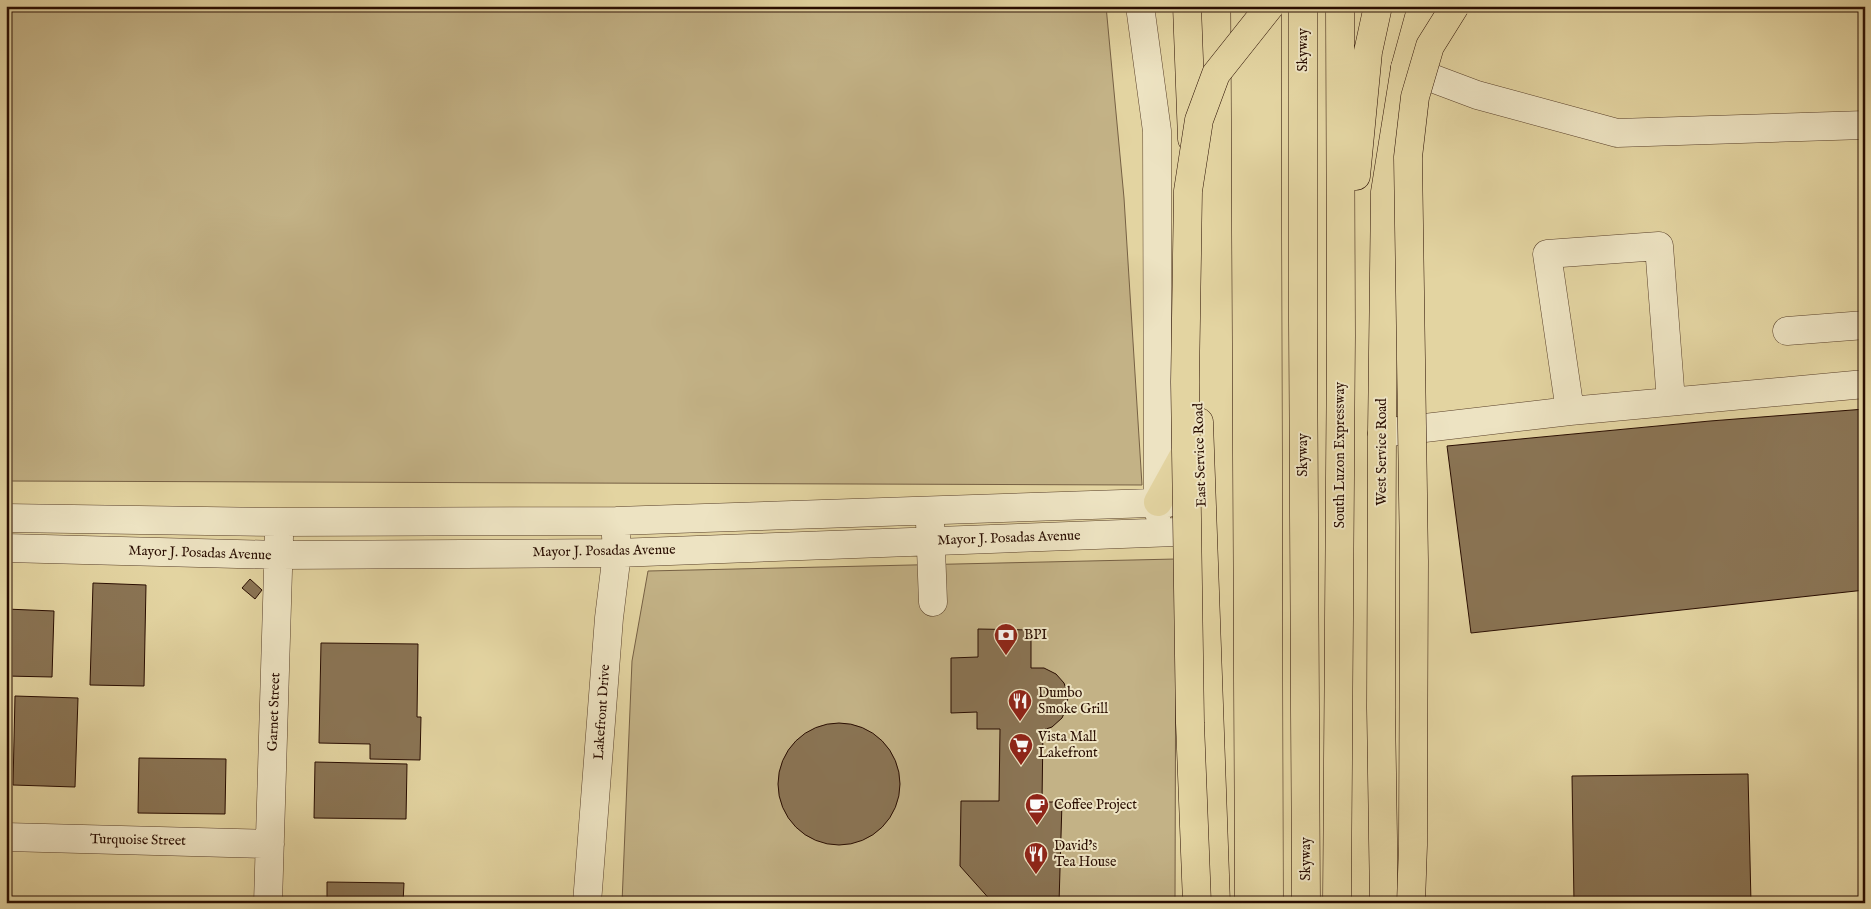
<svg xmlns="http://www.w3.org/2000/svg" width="1871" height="909" viewBox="0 0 1871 909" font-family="'IM FELL English',serif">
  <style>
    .green { fill: #c3b286; stroke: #766044 }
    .building { fill: #8a7454; stroke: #290d01 }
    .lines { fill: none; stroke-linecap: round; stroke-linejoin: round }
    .minor-casing { stroke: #583f29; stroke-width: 29 }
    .major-casing { stroke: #290d01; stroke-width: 29 }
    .highway-casing { stroke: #290d01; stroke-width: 29 }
    .minor { stroke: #ede3c2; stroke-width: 28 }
    .major { stroke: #e3d4a1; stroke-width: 28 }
    .highway { stroke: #e3d4a1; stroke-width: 28 }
    .highway-bridge-casing { stroke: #290d01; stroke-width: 29; stroke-linecap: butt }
    .highway-bridge { stroke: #e3d4a1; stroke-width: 28 }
    .labels { text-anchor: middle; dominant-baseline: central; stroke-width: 4; stroke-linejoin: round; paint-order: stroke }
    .street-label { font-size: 14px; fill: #290d01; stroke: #ede3c2 }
    .poi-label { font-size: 14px; fill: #290d01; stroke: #ede3c2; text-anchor: start }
  </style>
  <rect width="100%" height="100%" fill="#e3d4a1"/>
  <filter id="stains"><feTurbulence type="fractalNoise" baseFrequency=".004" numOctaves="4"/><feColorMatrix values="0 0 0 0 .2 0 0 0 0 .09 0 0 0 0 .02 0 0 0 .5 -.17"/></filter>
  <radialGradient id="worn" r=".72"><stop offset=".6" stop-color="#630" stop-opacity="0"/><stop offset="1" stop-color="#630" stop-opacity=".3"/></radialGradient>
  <path class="green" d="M6 6H1106L1124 198 1142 485 6 481Z
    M1176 559 1175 903H622L632 661 648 571Z"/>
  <path class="building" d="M1865 409V590L1471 633 1447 446 1710 421Z
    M250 579 262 590 255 599 242 588Z
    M93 583 146 585 144 686 90 685Z
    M6 609 54 611 52 677 6 676Z
    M978 629 1031 630V668H1044L1056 674 1064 683 1068 695 1067 707 1062 718 1052 727 1043 730 1042 802H1062L1059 903H993L960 866 961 801H999L1000 729H977V712L951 713V658L978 657Z
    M321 643 418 644 417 717H421L420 760 370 759V744L319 743Z
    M15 696 78 698 75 787 13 785Z
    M778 784a61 61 0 1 1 122 0a61 61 0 1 1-122 0Z
    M139 758 226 759 225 814 138 813Z
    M315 762 407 764 406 819 314 818Z
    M1748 774 1751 903H1574L1572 776Z
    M327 882 404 883 403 903H327Z"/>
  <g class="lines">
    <g class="minor-casing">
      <path id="minor" d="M1140 6 1157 131 1158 511
        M1405 68 1477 95 1617 133 1865 125
        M1787 331 1865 325
        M1570 411 1547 254 1659 246 1671 401
        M1382 433 1570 411 1865 384
        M6 518 278 522 616 521 1182 502
        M930 522 933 602
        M6 548 279 555 617 553 1202 531
        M6 837 270 844
        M268 903 279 537
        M587 903 609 618 617 553 616 536"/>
    </g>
    <g class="major-casing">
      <path id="major" d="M1187 6 1192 139
        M1199 422 1216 903
        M1158 502 1190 444
        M1384 903 1381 708 1382 433 1385 192 1405 68 1422 6"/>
    </g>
    <g class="highway-casing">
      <path id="highway" d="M1245 6 1249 903
        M1267 6 1269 903
        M1303 6V321L1306 903
        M1356 176 1368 52 1378 6
        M1337 903 1341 335 1340 6"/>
    </g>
    <use href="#minor" class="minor"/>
    <use href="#major" class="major"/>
    <use href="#highway" class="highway"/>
    <g class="highway-bridge-casing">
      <path id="highway-bridge" d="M1197 903 1190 723 1185 382 1188 191 1199 120 1216 74 1270 6
        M1411 903 1413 845 1414 561 1408 157 1415 97 1430 46 1455 6"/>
    </g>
    <use href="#highway-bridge" class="highway-bridge"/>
  </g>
  <defs>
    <g id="bank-pin" transform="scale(1.25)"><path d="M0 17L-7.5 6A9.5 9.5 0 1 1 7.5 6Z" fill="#8f2418" stroke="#ede3c2"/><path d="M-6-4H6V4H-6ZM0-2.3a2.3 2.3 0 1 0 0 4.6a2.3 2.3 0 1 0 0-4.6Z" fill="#fff"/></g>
    <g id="restaurant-pin" transform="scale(1.25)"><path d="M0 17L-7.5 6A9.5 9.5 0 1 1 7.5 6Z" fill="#8f2418" stroke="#ede3c2"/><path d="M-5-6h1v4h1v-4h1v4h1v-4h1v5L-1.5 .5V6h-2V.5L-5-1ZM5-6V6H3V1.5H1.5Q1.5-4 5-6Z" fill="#fff"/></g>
    <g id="supermarket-pin" transform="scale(1.25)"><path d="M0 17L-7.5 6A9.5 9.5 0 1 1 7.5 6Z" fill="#8f2418" stroke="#ede3c2"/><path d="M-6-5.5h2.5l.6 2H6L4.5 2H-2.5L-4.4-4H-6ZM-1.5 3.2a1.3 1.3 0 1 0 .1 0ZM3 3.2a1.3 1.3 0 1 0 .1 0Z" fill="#fff"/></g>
    <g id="cafe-pin" transform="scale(1.25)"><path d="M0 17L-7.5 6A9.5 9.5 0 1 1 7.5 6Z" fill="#8f2418" stroke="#ede3c2"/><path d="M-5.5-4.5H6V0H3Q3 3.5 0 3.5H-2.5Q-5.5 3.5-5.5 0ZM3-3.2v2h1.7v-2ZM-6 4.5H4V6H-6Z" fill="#fff"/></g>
  </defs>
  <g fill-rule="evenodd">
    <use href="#bank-pin" x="1006" y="635"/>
    <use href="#restaurant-pin" x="1020" y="701"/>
    <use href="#supermarket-pin" x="1021" y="745"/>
    <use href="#cafe-pin" x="1037" y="805"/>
    <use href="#restaurant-pin" x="1036" y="854"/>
  </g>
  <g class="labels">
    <g class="street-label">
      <text transform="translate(1303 50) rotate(-90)">Skyway</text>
      <text transform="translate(1382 452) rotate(-90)">West Service Road</text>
      <text transform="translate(1200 455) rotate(-92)">East Service Road</text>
      <text transform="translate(1303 455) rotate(-90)">Skyway</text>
      <text transform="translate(1340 455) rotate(-90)">South Luzon Expressway</text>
      <text transform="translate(1009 538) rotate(-2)">Mayor J. Posadas Avenue</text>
      <text transform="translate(604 551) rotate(-1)">Mayor J. Posadas Avenue</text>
      <text transform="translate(200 553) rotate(2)">Mayor J. Posadas Avenue</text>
      <text transform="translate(274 712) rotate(-88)">Garnet Street</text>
      <text transform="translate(602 712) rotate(-86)">Lakefront Drive</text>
      <text transform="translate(138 840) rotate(1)">Turquoise Street</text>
      <text transform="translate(1306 859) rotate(-90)">Skyway</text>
    </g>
    <g class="poi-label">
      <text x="1024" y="635">BPI</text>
      <text x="1038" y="693">Dumbo<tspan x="1038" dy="16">Smoke Grill</tspan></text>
      <text x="1038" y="737">Vista Mall<tspan x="1038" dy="16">Lakefront</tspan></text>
      <text x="1054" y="805">Coffee Project</text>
      <text x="1054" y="846">David's<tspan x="1054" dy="16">Tea House</tspan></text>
    </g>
  </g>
  <rect width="1871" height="909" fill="none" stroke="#e3d4a1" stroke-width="25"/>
  <rect x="8" y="8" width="1856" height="894" fill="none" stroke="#290d01" stroke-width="2.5"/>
  <rect x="12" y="12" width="1846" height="884" fill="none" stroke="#290d01"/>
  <rect width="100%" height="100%" filter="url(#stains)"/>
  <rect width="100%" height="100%" fill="url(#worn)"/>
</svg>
